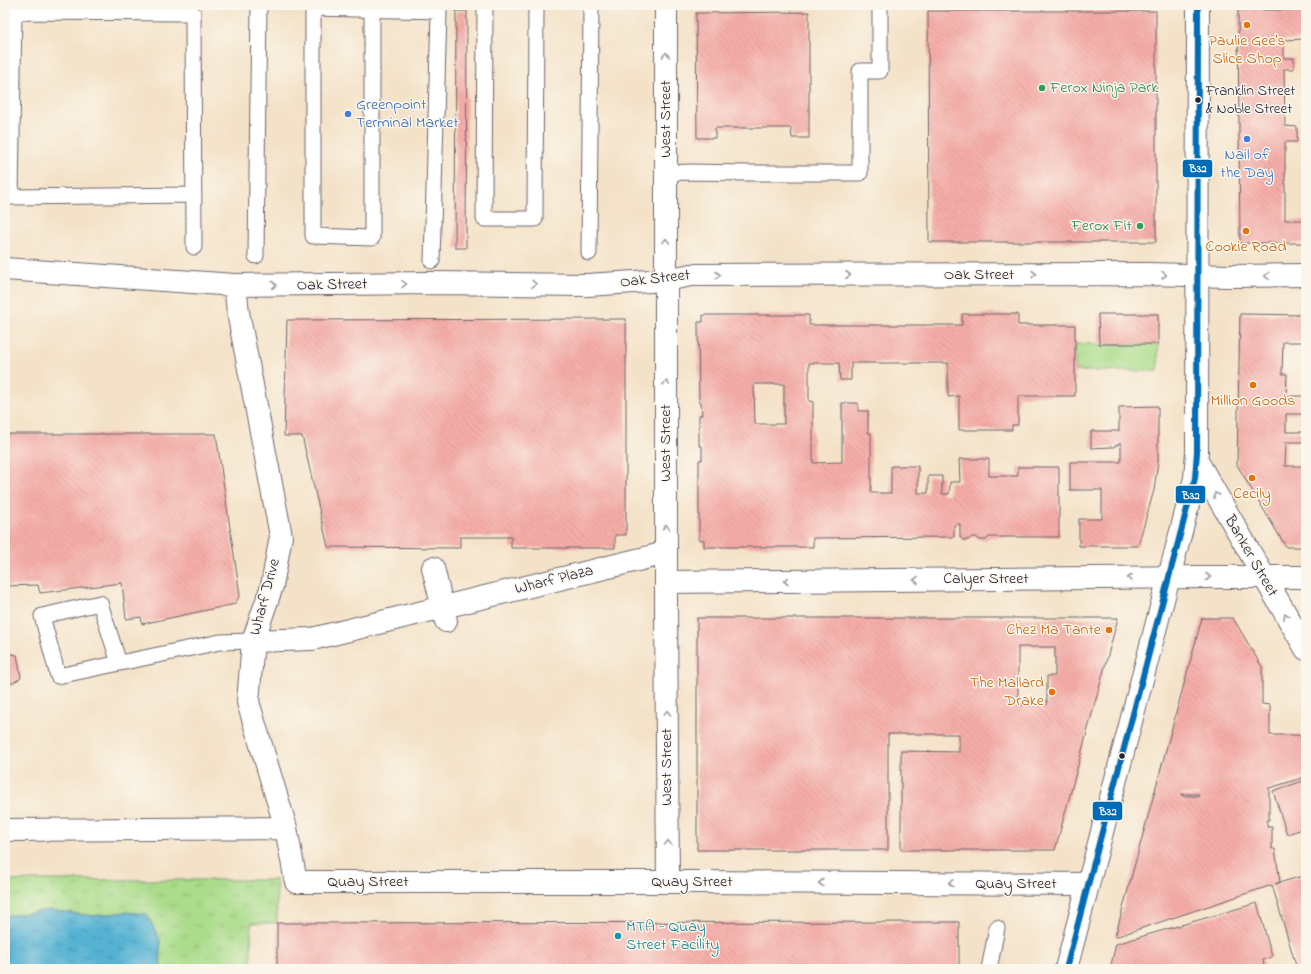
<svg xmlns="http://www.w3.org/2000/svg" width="1311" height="974" viewBox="0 0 1311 974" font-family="'Indie Flower',sans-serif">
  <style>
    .grass { fill: url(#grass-tufts); stroke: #667f62 }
    .park { fill: #aadc8a; stroke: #667f62 }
    .water { fill: url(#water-ripples); stroke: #3c6a87 }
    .building { fill: url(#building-back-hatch); fill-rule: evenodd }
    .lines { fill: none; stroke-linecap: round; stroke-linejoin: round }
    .lane-casing { stroke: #6c656c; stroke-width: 17 }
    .street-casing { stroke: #6c656c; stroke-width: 24 }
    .secondary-casing { stroke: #6c656c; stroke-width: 24 }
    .lane { stroke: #fff; stroke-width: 15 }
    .street { stroke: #fff; stroke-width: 22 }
    .secondary { stroke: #fff; stroke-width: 22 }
    .bus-1-casing { stroke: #fbf7ec; stroke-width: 9 }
    .bus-1 { stroke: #006cb7; stroke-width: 6 }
    .oneway { stroke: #9c9ca7 }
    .food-dot { fill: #e8710a; stroke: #fbf7ec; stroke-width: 1.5 }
    .leisure-dot { fill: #2e9e5b; stroke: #fbf7ec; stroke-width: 1.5 }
    .bus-dot { fill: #22223b; stroke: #fbf7ec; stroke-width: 1.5 }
    .shop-dot { fill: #3f7fe0; stroke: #fbf7ec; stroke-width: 1.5 }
    .culture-dot { fill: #0f9aa8; stroke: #fbf7ec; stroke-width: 1.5 }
    .labels { text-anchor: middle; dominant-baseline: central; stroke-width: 3; stroke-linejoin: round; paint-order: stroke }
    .bus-label { font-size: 15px; fill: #22223b; stroke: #fbf7ec; text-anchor: start }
    .food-label { font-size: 16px; fill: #c56008; stroke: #fbf7ec }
    .leisure-label { font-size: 16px; fill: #27864d; stroke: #fbf7ec; text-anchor: start }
    .shop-label { font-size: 16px; fill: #366cbe; stroke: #fbf7ec; text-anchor: start }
    .street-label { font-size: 16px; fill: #22223b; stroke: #fbf7ec }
    .culture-label { font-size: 16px; fill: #0d838f; stroke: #fbf7ec; text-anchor: start }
    .line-badge { stroke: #fbf7ec; stroke-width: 1.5 }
    .badge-label { font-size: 11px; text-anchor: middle; font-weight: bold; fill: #fff }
  </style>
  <defs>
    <pattern id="grass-tufts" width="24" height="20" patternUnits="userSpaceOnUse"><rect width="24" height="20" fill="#aadc8a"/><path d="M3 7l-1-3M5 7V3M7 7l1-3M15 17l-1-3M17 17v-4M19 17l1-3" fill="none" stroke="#92bc78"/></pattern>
    <pattern id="water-ripples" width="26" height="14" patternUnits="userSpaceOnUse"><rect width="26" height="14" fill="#55b2d3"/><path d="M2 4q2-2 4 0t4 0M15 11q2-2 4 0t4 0" fill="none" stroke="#4690ac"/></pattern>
    <pattern id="building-back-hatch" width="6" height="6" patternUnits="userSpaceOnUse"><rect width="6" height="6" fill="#f6ada8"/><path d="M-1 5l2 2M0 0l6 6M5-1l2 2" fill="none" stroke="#d39592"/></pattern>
  </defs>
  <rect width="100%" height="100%" fill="#fbf7ec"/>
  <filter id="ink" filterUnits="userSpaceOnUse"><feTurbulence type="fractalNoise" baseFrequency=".025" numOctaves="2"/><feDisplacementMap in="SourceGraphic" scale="8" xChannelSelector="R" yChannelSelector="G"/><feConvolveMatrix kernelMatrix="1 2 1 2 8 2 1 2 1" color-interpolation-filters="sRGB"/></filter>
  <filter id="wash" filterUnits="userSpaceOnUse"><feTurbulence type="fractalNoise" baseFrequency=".012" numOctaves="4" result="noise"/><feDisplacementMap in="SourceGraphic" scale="16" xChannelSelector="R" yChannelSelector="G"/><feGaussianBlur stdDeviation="0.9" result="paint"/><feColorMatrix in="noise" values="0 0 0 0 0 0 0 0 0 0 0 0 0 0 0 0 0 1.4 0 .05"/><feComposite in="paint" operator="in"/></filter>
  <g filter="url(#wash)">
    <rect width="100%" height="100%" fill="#f4e2c8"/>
    <path class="grass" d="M38 880H276L277 923H251V969H161L160 940 127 912 92 916 50 910 5 916V881Z"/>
    <path class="park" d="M1075 344H1158V371H1075Z"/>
    <path class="water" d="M50 910 92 916 127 912 147 914 160 940 161 969H5V916Z"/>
    <g id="blocks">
      <path class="building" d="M1238 10H1306V39L1284 40V58H1294V69H1284L1285 126 1297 127V142H1285V220H1306V243H1240Z
        M456 11H467L466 248H455Z
        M928 11H1156V242H929Z
        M809 12V138H792L791 128H715V138H697L696 13Z
        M962 314H1018V325H1075V396H1018V425H1012V430H959V396L948 397V363H851V380H840L839 363H809V401L813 402V463L842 462V403H858V411H868V433H871V493H891V466H918V493H928V476H942V494H949L950 482H960L959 459H989V476H1018V467H1059V537H989L986 540H980L976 537H972L968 540H963L960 537V524L954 525V537L813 538V547H704V540H699V460H702V446H699V415H702L701 402H699L698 322H703V315H809V325H962ZM754 384H784V424H755Z
        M1098 314H1158V344H1099Z
        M1240 314 1306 315V342H1283L1282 374H1287L1286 396H1306V414H1286V432H1304L1303 442H1286L1285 466H1306V547H1286L1237 465Z
        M626 319V535H615V548H511V537H460V548L328 547 302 436H284L287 320Z
        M1158 406V462L1154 490 1138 546H1079V519H1102V490H1070V462H1121V443L1113 447 1091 448V431H1119V407Z
        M5 434H216L240 595 235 604 142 624 141 617 126 619 122 583 40 593 38 585 5 586Z
        M697 618H1118L1055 850H901V751L959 752V734H888V850H697ZM1018 647H1055V676H1047V705H1018Z
        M1202 618H1233L1262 667V704L1270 705V735H1299L1306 746V777L1269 788V820H1267V827H1272V849H1275L1280 882 1275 884 1306 875V969H1297L1272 885 1115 937ZM1182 794H1199V796H1182Z
        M5 653 17 655 21 678 5 687Z
        M1306 780V828L1287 834 1273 791Z
        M1257 903 1272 957 1263 960 1264 966 1253 969H1110L1116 944Z
        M959 922V969H277V923Z"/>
    </g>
  </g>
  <g filter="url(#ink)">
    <use href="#blocks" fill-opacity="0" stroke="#6c656c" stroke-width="1"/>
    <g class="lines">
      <g class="lane-casing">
        <path id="lane" d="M485 5 484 219H535L536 5
          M372 9V238L313 236V8L439 11 432 261
          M666 173 691 172 746 173H860V71H880V5
          M194 195 11 197 14 12 193 13 194 247
          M589 253 591 5
          M256 256 259 5
          M119 663 100 603 42 616 58 676 220 642 253 641
          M989 969 997 928"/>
      </g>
      <g class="street-casing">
        <path id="street" d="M666 5V606L668 882
          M5 269 235 285 435 283 587 285 666 280 691 275 1147 274 1229 276 1306 275
          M235 285 238 312 281 536 272 586 253 641 248 702 286 828 296 882H692L1088 884
          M1197 461 1306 649
          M433 568 446 621
          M666 582 1203 577H1306
          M253 641 312 639 666 553
          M5 830 286 828"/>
      </g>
      <g class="secondary-casing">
        <path id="secondary" d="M1066 969 1195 478 1197 452 1198 5"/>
      </g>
      <use href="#lane" class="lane"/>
      <use href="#street" class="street"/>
      <use href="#secondary" class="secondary"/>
      <g class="bus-1-casing">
        <path id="bus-1" d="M1066 969 1195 478 1197 452 1198 5"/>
      </g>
      <use href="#bus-1" class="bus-1"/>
    </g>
    <defs><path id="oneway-chevron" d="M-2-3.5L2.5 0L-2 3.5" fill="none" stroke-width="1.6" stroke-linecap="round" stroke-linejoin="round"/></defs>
    <g class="oneway">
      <use href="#oneway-chevron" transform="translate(666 55) rotate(-90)"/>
      <use href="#oneway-chevron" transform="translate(666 241) rotate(-90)"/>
      <use href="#oneway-chevron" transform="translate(1034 274)"/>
      <use href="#oneway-chevron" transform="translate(718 275)"/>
      <use href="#oneway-chevron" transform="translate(848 275)"/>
      <use href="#oneway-chevron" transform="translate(1164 275) rotate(1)"/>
      <use href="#oneway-chevron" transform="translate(1267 276) rotate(179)"/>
      <use href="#oneway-chevron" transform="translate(404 284) rotate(-1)"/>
      <use href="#oneway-chevron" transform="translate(534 284) rotate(1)"/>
      <use href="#oneway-chevron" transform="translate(274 285)"/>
      <use href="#oneway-chevron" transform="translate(666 383) rotate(-90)"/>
      <use href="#oneway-chevron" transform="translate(1216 495) rotate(-120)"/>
      <use href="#oneway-chevron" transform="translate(666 527) rotate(-90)"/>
      <use href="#oneway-chevron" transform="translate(1208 577)"/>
      <use href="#oneway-chevron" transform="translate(1130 578) rotate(180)"/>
      <use href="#oneway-chevron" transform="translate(916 580) rotate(180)"/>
      <use href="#oneway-chevron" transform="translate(786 581) rotate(180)"/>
      <use href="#oneway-chevron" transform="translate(1286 616) rotate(-121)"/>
      <use href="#oneway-chevron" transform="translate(667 713) rotate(-90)"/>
      <use href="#oneway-chevron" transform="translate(668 843) rotate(-90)"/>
      <use href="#oneway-chevron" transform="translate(821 883) rotate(-180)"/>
      <use href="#oneway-chevron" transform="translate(951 883) rotate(-180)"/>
    </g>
  </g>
  <g class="food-dot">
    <circle cx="1247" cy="25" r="4"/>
    <circle cx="1246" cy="231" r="4"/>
    <circle cx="1253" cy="385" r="4"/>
    <circle cx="1252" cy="478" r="4"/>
    <circle cx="1109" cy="630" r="4"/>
    <circle cx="1052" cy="692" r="4"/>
  </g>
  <g class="leisure-dot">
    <circle cx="1042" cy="88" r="4"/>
    <circle cx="1140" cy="226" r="4"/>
  </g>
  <g class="bus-dot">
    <circle cx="1198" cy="100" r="3.5"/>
    <circle cx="1122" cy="756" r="3.5"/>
  </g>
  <g class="shop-dot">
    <circle cx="348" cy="114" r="4"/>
    <circle cx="1247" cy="139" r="4"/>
  </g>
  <circle class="culture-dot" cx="618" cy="936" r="4"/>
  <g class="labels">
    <g class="bus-label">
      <text x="1206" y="91">Franklin Street<tspan x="1206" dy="18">&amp; Noble Street</tspan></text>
    </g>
    <g class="food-label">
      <text x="1247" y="41">Paulie Gee's<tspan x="1247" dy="18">Slice Shop</tspan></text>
      <text x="1246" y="247">Cookie Road</text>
      <text x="1253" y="401">Million Goods</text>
      <text x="1252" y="494">Cecily</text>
      <text x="1101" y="630" text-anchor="end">Chez Ma Tante</text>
      <text x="1044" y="683" text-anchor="end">The Mallard<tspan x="1044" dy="18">Drake</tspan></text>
    </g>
    <g class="leisure-label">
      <text x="1050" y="88">Ferox Ninja Park</text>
      <text x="1132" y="226" text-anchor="end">Ferox Fit</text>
    </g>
    <g class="shop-label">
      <text x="356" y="105">Greenpoint<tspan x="356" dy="18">Terminal Market</tspan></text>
      <text x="1247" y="155" text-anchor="middle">Nail of<tspan x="1247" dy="18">the Day</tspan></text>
    </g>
    <g class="street-label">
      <text transform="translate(666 119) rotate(-90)">West Street</text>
      <text x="979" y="275">Oak Street</text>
      <text transform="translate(655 279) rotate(-6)">Oak Street</text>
      <text transform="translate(332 285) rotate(-1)">Oak Street</text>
      <text transform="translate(666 443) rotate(-90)">West Street</text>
      <text transform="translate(1251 556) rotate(60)">Banker Street</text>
      <text x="986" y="579">Calyer Street</text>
      <text transform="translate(554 580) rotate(-14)">Wharf Plaza</text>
      <text transform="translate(265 597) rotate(-75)">Wharf Drive</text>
      <text transform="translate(667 767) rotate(-90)">West Street</text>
      <text x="368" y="882">Quay Street</text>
      <text x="692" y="882">Quay Street</text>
      <text x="1016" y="884">Quay Street</text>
    </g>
    <g class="culture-label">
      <text x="626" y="927">MTA - Quay<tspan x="626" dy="18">Street Facility</tspan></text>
    </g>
  </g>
  <g class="line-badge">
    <rect x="1182" y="159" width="31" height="19" rx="4" fill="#006cb7"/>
    <rect x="1175" y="485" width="31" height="19" rx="4" fill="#006cb7"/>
    <rect x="1092" y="801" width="31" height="20" rx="4" fill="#006cb7"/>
  </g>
  <g class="badge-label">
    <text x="1198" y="172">B32</text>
    <text x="1191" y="499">B32</text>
    <text x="1108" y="815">B32</text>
  </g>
  <rect width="1311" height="974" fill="none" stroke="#fbf7ec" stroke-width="20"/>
</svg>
